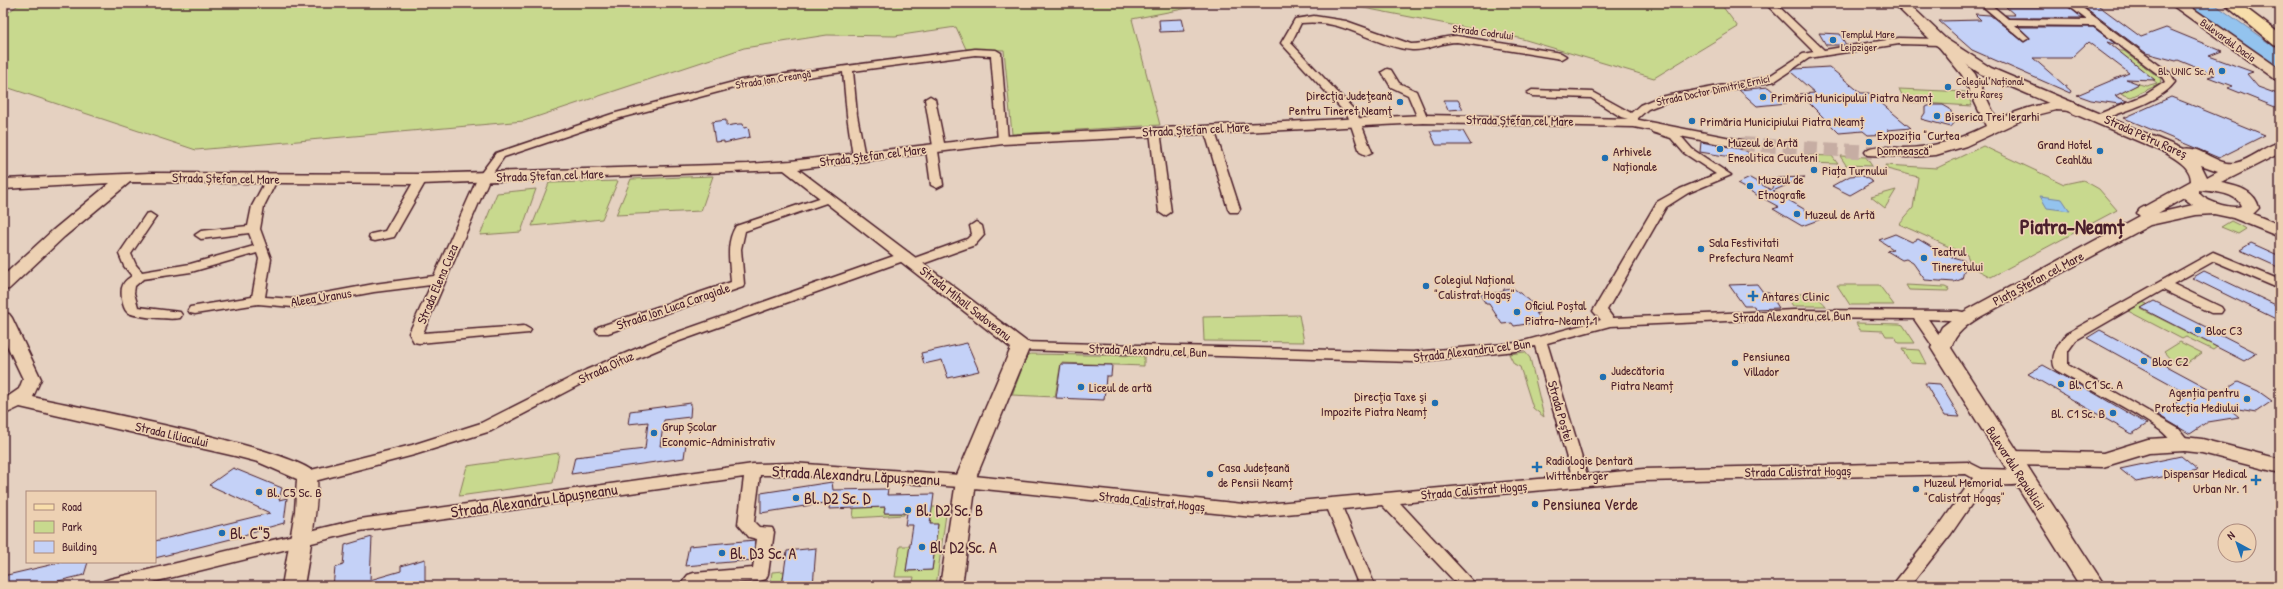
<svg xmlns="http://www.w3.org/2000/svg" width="2283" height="589" viewBox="0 0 2283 589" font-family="'Patrick Hand',sans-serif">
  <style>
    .green { fill: #c8d98e; stroke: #897c5c }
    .water { fill: #93c3ee; stroke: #7681a0 }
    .building { fill: #c4d1f7; stroke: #4a1f2b }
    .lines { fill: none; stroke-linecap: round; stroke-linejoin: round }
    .tertiary-tunnel { stroke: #c6ada3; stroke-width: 14; stroke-dasharray: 14 7; stroke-linecap: butt }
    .minor-casing { stroke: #4a1f2b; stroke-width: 3 }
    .tertiary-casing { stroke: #4a1f2b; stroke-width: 3 }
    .secondary-casing { stroke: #4a1f2b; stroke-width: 3 }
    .primary-casing { stroke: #4a1f2b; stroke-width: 3 }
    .minor { fill: #edd1b3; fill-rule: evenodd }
    .tertiary { fill: #edd1b3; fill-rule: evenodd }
    .secondary { fill: #edd1b3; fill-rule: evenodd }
    .primary { fill: #f8deab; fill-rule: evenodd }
    .poi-dot { fill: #1f6fb2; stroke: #edd1b3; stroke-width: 1.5 }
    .labels { text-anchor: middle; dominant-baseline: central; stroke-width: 3.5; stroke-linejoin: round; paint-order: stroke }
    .far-street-label { font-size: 11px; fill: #4a1f2b; stroke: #edd1b3 }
    .far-poi-label { font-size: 11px; fill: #4a1f2b; stroke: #edd1b3; text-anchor: start }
    .poi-label { font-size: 13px; fill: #4a1f2b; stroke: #edd1b3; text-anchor: start }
    .street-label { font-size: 13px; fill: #4a1f2b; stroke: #edd1b3 }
    .near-street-label { font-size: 16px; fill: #4a1f2b; stroke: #edd1b3 }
    .near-poi-label { font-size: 16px; fill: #4a1f2b; stroke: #edd1b3; text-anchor: start }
    .town-label { font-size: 21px; font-weight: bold; fill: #4a1f2b; stroke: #edd1b3 }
  </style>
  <rect width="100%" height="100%" fill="#e5d1c1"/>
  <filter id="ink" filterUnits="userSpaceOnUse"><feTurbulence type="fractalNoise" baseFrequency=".025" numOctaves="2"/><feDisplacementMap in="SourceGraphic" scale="8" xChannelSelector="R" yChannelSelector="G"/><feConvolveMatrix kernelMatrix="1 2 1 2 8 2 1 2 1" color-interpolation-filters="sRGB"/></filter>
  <g filter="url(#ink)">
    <path class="green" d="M21 3H1214L1132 19 1160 125 1012 134 1004 50 966 49 956 27 895 36 827 35 744 48 524 121 196 150 3 86V16Z
      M1338 3H1720L1738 27 1654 78 1519 38Z
      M2116 51H2124L2161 79 2160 84 2131 97 2119 93 2139 84 2146 86 2157 83Z
      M1899 89 1967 92 1972 106 1906 102Z
      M1983 146 2064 184 2083 180 2099 189 2117 210 1991 277 1972 267 1967 255 1899 224 1913 208 1918 177 1887 169 1885 165 1937 168Z
      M1804 155 1832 156 1838 164 1809 163Z
      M1840 156 1866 157 1872 166 1846 165Z
      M713 176 701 211 616 215 631 179Z
      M618 181 602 219 532 226 549 183Z
      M536 189 521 232 480 235 497 193Z
      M1896 190 1885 208 1871 197Z
      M2231 221 2245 228 2246 229 2238 234 2221 227Z
      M1837 285H1879L1894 305H1850Z
      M1906 285 1945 287 1949 289 1948 291 1909 290Z
      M1791 294C1806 294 1816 293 1826 306H1793L1789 300Z
      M2142 302 2147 304 2141 309 2217 347 2213 350 2186 337 2182 339 2128 311Z
      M1299 315 1304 342 1204 341 1203 317Z
      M1856 323 1900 324 1903 325 1915 343H1899L1894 336H1886L1883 331 1860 330Z
      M2180 342 2202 353 2186 364 2171 360 2164 352Z
      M1902 349 1920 350 1927 364 1910 363Z
      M1525 352 1530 358 1544 417 1533 408 1520 367 1514 364 1509 354Z
      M1031 354 1144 356V366L1061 363 1055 397 1012 395 1027 355Z
      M559 453 553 483 459 496 467 466Z
      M885 507V513H904V515L853 518 854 508Z
      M932 507H947L936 586H912L914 577H895L900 546H910L906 571 932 570 938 525 930 524Z
      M784 571 782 586H770L772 572Z"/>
    <path class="water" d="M2187 3H2213L2280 51V69Z
      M2040 196 2062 199 2070 211 2047 208Z"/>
    <path class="building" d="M2039 3H2064L2083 18H2009L2005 15H2015L2006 7H2043Z
      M2079 3H2095L2141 37 2166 28 2222 51 2209 56 2253 72 2247 74 2258 87 2280 95V109L2228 88 2232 86 2208 77 2215 75 2178 60 2176 61 2146 53Z
      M1975 14 1990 15 2024 42 2030 38 2019 27H2093L2117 45 2107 42 2155 80 2126 79 2139 84 2115 96 2127 101 2119 104 2091 100 2077 95 2129 73 2088 42 2071 58H2033L2071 91 2070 93 1972 50 1939 21 1981 20Z
      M1182 19 1185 31 1160 32 1159 20Z
      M1819 33 1840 34 1846 45H1826Z
      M1829 67 1861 93H1869L1911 128 1887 130 1891 134 1868 135 1863 131 1839 133 1800 94 1815 93 1791 72 1795 69Z
      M1768 87 1787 103 1757 106 1739 90Z
      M2171 97 2184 102 2265 135 2219 158 2124 118Z
      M1443 100H1458L1463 109 1448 110Z
      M1932 105H1943L1950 109 1955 122 1951 127 1921 119 1925 113V107Z
      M726 120V126L739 124H743L744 128 748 127 750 137 724 143V141L715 142 712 122Z
      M1430 131H1463L1471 145H1436Z
      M1701 142 1741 149 1752 154 1737 158 1700 152Z
      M1861 175 1873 182 1850 195 1832 186 1850 176Z
      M1805 177 1773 191 1821 219 1802 226 1773 209 1779 207 1737 184 1750 178 1771 190 1777 178Z
      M1895 234 1912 242 1918 239 1945 255 1963 260 1966 262 1962 279 1954 282 1925 280 1913 263 1906 259 1902 260 1887 251 1893 249 1879 240Z
      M2251 243 2280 256V268L2240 250Z
      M2204 271 2280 307V321L2192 278Z
      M1757 284 1763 292H1769L1779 308 1755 309 1754 306H1744L1729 285Z
      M1513 288 1529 300 1539 313H1536L1541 319 1531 320 1533 323 1514 326 1512 323 1502 324 1489 304H1486L1480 295 1503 292 1504 289Z
      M2154 301 2204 326 2257 353 2244 361 2141 308Z
      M2100 330 2219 394 2238 382 2258 391 2272 401 2256 412 2227 407 2239 417 2208 422 2190 434 2158 415 2189 394 2087 338Z
      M967 343 979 371 948 378 942 360 924 364 921 353Z
      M1061 364 1112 365 1111 376H1106L1104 400 1056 398Z
      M2043 365 2094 393 2147 424 2132 434 2028 374Z
      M1925 383 1940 384 1960 417 1944 416Z
      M691 403 690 417 664 420 660 446 686 443 684 458 571 474 575 457 645 449 648 422 628 424 630 411Z
      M2181 456 2198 470 2136 482 2120 469Z
      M233 468 282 488 279 500 287 498 284 523 252 532 251 534 155 558V541L270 513 209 485Z
      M832 482 833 490 888 489 887 495 934 494 930 524H938L932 570 906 571 913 525H905L907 513H884L885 507 829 509 830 502 761 513V493Z
      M372 537 370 580 401 571V566L425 559V582L417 586H333L335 568 343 565 345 545Z
      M755 540 753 560 685 566 689 546Z
      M816 548 813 586H782L787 551Z
      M63 562H88L84 575 37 586H3V576Z"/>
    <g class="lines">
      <path class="tertiary-tunnel" d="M1741 144 1872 152"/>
      <g class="minor-casing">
        <path id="minor" d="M1765 3H1775L1824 50 1899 38 1941 39 1946 42 1941 45 1899 44 1809 58 1775 81 1666 102 1648 109 1638 118V125H1630L1628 119 1621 117 1591 98 1532 96 1527 93 1532 90 1593 92 1631 113 1640 105 1659 97 1768 77 1803 54 1814 52Z
          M1979 3H1989L2008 19 2087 20 2065 3H2076L2171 74 2175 82C2160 102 2129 109 2107 118H2099V114L2145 95 2165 82 2163 78 2094 26 2015 25 2029 38 2024 41Z
          M1314 16 1346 21 1411 44C1427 44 1440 36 1457 36L1561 53 1566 56 1561 59 1457 42C1441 42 1427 51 1412 50 1372 46 1345 18 1301 23L1291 43 1357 113 1372 152 1366 155 1360 152 1348 116 1281 43 1295 19Z
          M975 49 996 50 1001 53 1008 140 1007 142 1003 143 998 140 991 56 975 55 853 71 857 115 865 157 859 160 853 157 847 115 843 72 741 86 620 118 504 157 490 177 423 333 524 326 531 330 529 333 419 343 414 342 409 333 431 285 374 292 293 307 258 304 195 314 190 313 188 310 190 307 252 297 259 259 257 253 191 272 143 279 135 286 134 293 138 307 180 312 182 315 180 318C172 320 133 317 127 312 122 307 120 290 123 285 124 281 129 278 132 276L124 266 119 254 146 214 150 213 156 217 131 254 136 265 142 272 190 264 254 246 249 233 201 239 195 235 201 231 248 226 252 206 268 176H276L278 178 264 206 260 229 271 259 265 297 293 299 374 284 434 276 478 177 496 153 612 114 741 80Z
          M1387 69 1391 70 1399 83 1416 91 1428 119 1427 121H1419L1408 95 1391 87 1382 72Z
          M930 96 935 99 945 148 938 151 943 185 937 188 931 185 926 149 933 146 925 99Z
          M1209 126 1214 129 1240 209 1238 212H1230L1228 209 1204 129Z
          M1656 127 1679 134 1692 149 1731 175 1688 193 1666 207 1607 310 1613 318 1794 310 1958 311 1972 314 1974 317 1967 321 1928 319 1948 348 1941 352 1936 351 1914 319 1794 318 1610 326 1547 343 1587 475 1643 469 1968 462 1988 472 1991 476 1988 480 1951 534 1910 586H1892L1939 526 1973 478 1966 474 1643 481 1400 503 1477 586H1459L1382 505 1343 509 1375 586H1359L1328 510 1253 517 974 488 792 475H760L754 522 759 527 772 528 774 532 768 574 766 579 760 581 679 586 688 575 694 573 753 568 757 539 749 537 738 524 744 477 360 531 137 586H102L104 581 110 579 360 519 753 464 792 463 974 476 1253 505 1572 476 1535 346 1516 351 1413 362 1021 350 1014 346 1021 342 1413 352 1516 343 1601 320 1593 311 1657 202 1680 189 1716 174 1684 153 1671 138 1652 132 1651 130Z
          M1155 128 1160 131 1171 212 1165 216 1159 212 1150 131Z
          M421 176 427 179 394 237 375 241 371 240 369 237 371 234 385 231 415 179Z
          M828 195 832 197 834 199 832 201 745 231 741 249 744 284 743 287 608 333H598L596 330 598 327 731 282C730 264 725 243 736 226Z
          M976 222 982 226 984 235 975 245 917 266 913 267 907 263 909 260 967 239 972 234 970 226Z
          M905 252 909 253 911 256 909 259 674 343 596 376 491 431 414 455 307 483 302 481 299 477 302 473 307 471 412 445 481 423 586 370 664 337Z
          M2213 252 2280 280V289L2214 261 2173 284 2221 307 2223 310 2221 313H2211L2163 290 2076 340 2068 351V365L2179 429 2191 444 2189 448C2177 452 2170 437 2160 430 2128 407 2090 390 2056 370 2048 357 2059 344 2066 334Z"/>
      </g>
      <g class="tertiary-casing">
        <path id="tertiary" d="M1941 38 1945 39 1975 74 1997 120C2011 113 2069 91 2080 107L2073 111 2056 110 2028 117 1966 146 1936 155 1908 157 1867 155 1865 152C1871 143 1893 148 1903 148 1934 148 1959 139 1986 126L1962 75 1935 42Z
          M1423 115 1634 119 1741 140 1748 144 1741 148 1634 127 1423 123 1003 144 798 169 1027 342 1030 346 977 475 962 586H940L957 475 1011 348 784 170 421 184 130 182 64 237 9 289 3 290V276L52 231 110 183 3 189V179L150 173 421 174 748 164 791 161 1003 136Z
          M3 313 9 314 12 318 41 379 33 397C72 406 305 450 316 475 322 488 307 567 304 586H282L295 511 297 479 258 462 235 456 20 407 3 415V400L19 389 23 379 3 337Z
          M2184 437 2202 439 2280 459V473L2202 453 2184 451 2149 453 2103 467 2011 465 2004 463 2001 458 2004 453 2011 451 2103 453 2148 439Z
          M1983 469 2022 470 2029 472 2032 477 2029 482C2014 487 1991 486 1976 481L1973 476 1976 471Z"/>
      </g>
      <g class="secondary-casing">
        <path id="secondary" d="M1893 3H1908L1946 39 1991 68 2183 149C2201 145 2216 166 2235 163 2251 160 2264 146 2280 142V153L2221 183C2237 186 2255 190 2259 208L2253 214 2280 225V237L2233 218 2214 214 2196 215 2150 225 1980 317C1967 325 1955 333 1951 348L2105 586H2080L1931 348 1942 327 1956 316 2140 216 2137 213 2140 209 2191 181C2191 167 2177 160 2166 153L1981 74 1936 45ZM2201 165 2218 171 2207 177ZM2198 190C2210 191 2237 192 2241 206 2231 210 2199 200 2198 190ZM2184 198 2193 205 2158 213Z
          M2169 3H2185L2280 69V80L2275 79Z"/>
      </g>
      <g class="primary-casing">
        <path id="primary" d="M2223 3H2239L2280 34V47L2274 45Z"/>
      </g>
      <use href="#minor" class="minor"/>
      <use href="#tertiary" class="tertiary"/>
      <use href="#secondary" class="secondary"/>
      <use href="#primary" class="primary"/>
    </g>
  </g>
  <g class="poi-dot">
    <circle cx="1833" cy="40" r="4"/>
    <circle cx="2222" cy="71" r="4"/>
    <circle cx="1948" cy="87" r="4"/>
    <circle cx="1763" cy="97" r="4"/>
    <circle cx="1400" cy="102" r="4"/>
    <circle cx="1937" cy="116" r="4"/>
    <circle cx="1692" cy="121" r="4"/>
    <circle cx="1869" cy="142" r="4"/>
    <circle cx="1720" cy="149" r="4"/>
    <circle cx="2100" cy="151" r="4"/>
    <circle cx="1605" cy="158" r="4"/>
    <circle cx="1814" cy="170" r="4"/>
    <circle cx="1750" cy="186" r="4"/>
    <circle cx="1797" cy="214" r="4"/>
    <circle cx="1701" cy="249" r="4"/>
    <circle cx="1924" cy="258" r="4"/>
    <circle cx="1426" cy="286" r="4"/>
    <path d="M1751 290h4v4h4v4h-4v4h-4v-4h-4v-4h4z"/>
    <circle cx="1517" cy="312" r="4"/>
    <circle cx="2198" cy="330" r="4"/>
    <circle cx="2144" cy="361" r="4"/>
    <circle cx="1735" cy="363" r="4"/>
    <circle cx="1603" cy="377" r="4"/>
    <circle cx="2061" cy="384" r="4"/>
    <circle cx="1081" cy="387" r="4"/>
    <circle cx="2247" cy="399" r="4"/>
    <circle cx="1435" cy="403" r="4"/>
    <circle cx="2113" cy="413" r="4"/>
    <circle cx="654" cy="433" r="4"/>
    <path d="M1535 461h4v4h4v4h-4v4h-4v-4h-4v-4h4z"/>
    <circle cx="1210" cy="474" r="4"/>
    <path d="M2254 474h4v4h4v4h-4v4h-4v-4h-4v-4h4z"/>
    <circle cx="1916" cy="489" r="4"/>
    <circle cx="259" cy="492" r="4"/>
    <circle cx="796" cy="498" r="4"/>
    <circle cx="1535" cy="504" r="4"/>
    <circle cx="908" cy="510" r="4"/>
    <circle cx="222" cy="533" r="4"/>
    <circle cx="922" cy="547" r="4"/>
    <circle cx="722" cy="553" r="4"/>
  </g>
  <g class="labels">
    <g class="far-street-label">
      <text transform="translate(1483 32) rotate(7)">Strada Codrului</text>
      <text transform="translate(2228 40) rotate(36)">Bulevardul Dacia</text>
      <text transform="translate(773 79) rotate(-9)">Strada Ion Creangă</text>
      <text transform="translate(1713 90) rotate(-12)">Strada Doctor Dimitrie Ernici</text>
    </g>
    <g class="far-poi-label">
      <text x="1841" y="34">Templul Mare<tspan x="1841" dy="13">Leipziger</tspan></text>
      <text x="2214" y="71" text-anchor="end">Bl. UNIC Sc. A</text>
      <text x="1956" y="81">Colegiul Național<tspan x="1956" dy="13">Petru Rareș</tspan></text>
    </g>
    <g class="poi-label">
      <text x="1392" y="95" text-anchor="end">Direcţia Judeţeană<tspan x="1392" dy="15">Pentru Tineret Neamţ</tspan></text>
      <text x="1771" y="97">Primăria Municipului Piatra Neamț</text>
      <text x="1945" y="116">Biserica Trei Ierarhi</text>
      <text x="1700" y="121">Primăria Municipiului Piatra Neamț</text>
      <text x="1877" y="135">Expoziția "Curtea<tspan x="1877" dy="15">Domnească"</tspan></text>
      <text x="1728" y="142">Muzeul de Artă<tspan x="1728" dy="15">Eneolitica Cucuteni</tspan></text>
      <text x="2092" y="144" text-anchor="end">Grand Hotel<tspan x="2092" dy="15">Ceahlău</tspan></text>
      <text x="1613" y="151">Arhivele<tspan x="1613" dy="15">Naționale</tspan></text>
      <text x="1822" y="170">Piața Turnului</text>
      <text x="1758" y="179">Muzeul de<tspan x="1758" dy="15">Etnografie</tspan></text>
      <text x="1805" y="214">Muzeul de Artă</text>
      <text x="1709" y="242">Sala Festivitati<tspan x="1709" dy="15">Prefectura Neamt</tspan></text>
      <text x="1932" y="251">Teatrul<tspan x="1932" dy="15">Tineretului</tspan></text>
      <text x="1434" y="279">Colegiul Național<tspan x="1434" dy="15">"Calistrat Hogaș"</tspan></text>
      <text x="1762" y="296">Antares Clinic</text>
      <text x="1525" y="305">Oficiul Poștal<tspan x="1525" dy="15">Piatra-Neamț 1</tspan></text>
      <text x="2206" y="330">Bloc C3</text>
      <text x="1743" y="356">Pensiunea<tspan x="1743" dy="15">Villador</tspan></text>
      <text x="2152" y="361">Bloc C2</text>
      <text x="1611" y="370">Judecătoria<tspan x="1611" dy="15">Piatra Neamț</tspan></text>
      <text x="2069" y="384">Bl. C1 Sc. A</text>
      <text x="1089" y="387">Liceul de artă</text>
      <text x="2239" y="392" text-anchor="end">Agenția pentru<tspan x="2239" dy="15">Protecția Mediului</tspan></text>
      <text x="1427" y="396" text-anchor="end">Direcţia Taxe şi<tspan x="1427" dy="15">Impozite Piatra Neamț</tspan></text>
      <text x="2105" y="413" text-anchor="end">Bl. C1 Sc. B</text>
      <text x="662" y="426">Grup Școlar<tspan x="662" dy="15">Economic-Administrativ</tspan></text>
      <text x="1546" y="460">Radiologie Dentară<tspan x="1546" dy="15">Wittenberger</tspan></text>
      <text x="1218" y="467">Casa Județeană<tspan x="1218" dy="15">de Pensii Neamț</tspan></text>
      <text x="2247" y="473" text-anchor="end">Dispensar Medical<tspan x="2247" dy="15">Urban Nr. 1</tspan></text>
      <text x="1924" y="482">Muzeul Memorial<tspan x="1924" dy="15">"Calistrat Hogaș"</tspan></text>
      <text x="267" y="492">Bl. C5 Sc. B</text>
    </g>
    <g class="street-label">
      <text transform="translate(1520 120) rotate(1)">Strada Ștefan cel Mare</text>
      <text transform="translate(1196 129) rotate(-3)">Strada Ștefan cel Mare</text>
      <text transform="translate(2146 136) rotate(24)">Strada Petru Rareș</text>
      <text transform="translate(873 155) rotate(-7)">Strada Ștefan cel Mare</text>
      <text transform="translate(550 175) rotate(-2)">Strada Ștefan cel Mare</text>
      <text transform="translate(226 178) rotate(1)">Strada Ștefan cel Mare</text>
      <text transform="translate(2038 278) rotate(-28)">Piața Ștefan cel Mare</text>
      <text transform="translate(437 284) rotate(-67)">Strada Elena Cuza</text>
      <text transform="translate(321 297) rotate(-9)">Aleea Uranus</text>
      <text transform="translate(966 303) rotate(38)">Strada Mihail Sadoveanu</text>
      <text transform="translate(673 306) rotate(-19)">Strada Ion Luca Caragiale</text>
      <text transform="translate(1792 316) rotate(-1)">Strada Alexandru cel Bun</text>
      <text transform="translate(1148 350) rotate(2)">Strada Alexandru cel Bun</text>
      <text transform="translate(1472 350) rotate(-7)">Strada Alexandru cel Bun</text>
      <text transform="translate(606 367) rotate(-25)">Strada Oituz</text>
      <text transform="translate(1561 411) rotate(74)">Strada Poștei</text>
      <text transform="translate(172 434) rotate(13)">Strada Liliacului</text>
      <text transform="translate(2016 468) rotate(57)">Bulevardul Republicii</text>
      <text transform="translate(1798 471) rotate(-1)">Strada Calistrat Hogaș</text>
      <text transform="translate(1474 490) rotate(-5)">Strada Calistrat Hogaș</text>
      <text transform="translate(1152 501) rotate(6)">Strada Calistrat Hogaș</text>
    </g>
    <g class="near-street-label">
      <text transform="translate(856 475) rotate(3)">Strada Alexandru Lăpușneanu</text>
      <text transform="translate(534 500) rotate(-8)">Strada Alexandru Lăpușneanu</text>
    </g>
    <g class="near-poi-label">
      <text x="804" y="498">Bl. D2 Sc. D</text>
      <text x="1543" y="504">Pensiunea Verde</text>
      <text x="916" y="510">Bl. D2 Sc. B</text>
      <text x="230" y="533">Bl. C"5</text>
      <text x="930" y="547">Bl. D2 Sc. A</text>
      <text x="730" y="553">Bl. D3 Sc. A</text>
    </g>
    <g class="town-label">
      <text x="2072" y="226">Piatra-Neamț</text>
    </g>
  </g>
  <rect width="2283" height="589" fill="none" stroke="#edd1b3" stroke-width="16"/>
  <rect x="8" y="8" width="2267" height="573" fill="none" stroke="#4a1f2b" stroke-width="1.5" filter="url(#ink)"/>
  <rect x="26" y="491" width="130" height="72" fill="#edd1b3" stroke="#ac8a7d"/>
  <rect x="34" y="504" width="20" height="6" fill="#f8deab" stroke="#ac8a7d"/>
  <text x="62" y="511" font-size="12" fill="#4a1f2b">Road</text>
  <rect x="34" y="521" width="20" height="12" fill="#c8d98e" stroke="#ac8a7d"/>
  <text x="62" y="531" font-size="12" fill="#4a1f2b">Park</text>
  <rect x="34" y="541" width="20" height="12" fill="#c4d1f7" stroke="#ac8a7d"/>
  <text x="62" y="551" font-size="12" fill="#4a1f2b">Building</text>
  <g transform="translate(2237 543) rotate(320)"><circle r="19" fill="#edd1b3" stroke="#ac8a7d"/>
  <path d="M0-3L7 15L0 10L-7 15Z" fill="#1f6fb2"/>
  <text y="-6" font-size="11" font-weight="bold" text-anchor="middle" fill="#4a1f2b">N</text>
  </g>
</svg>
